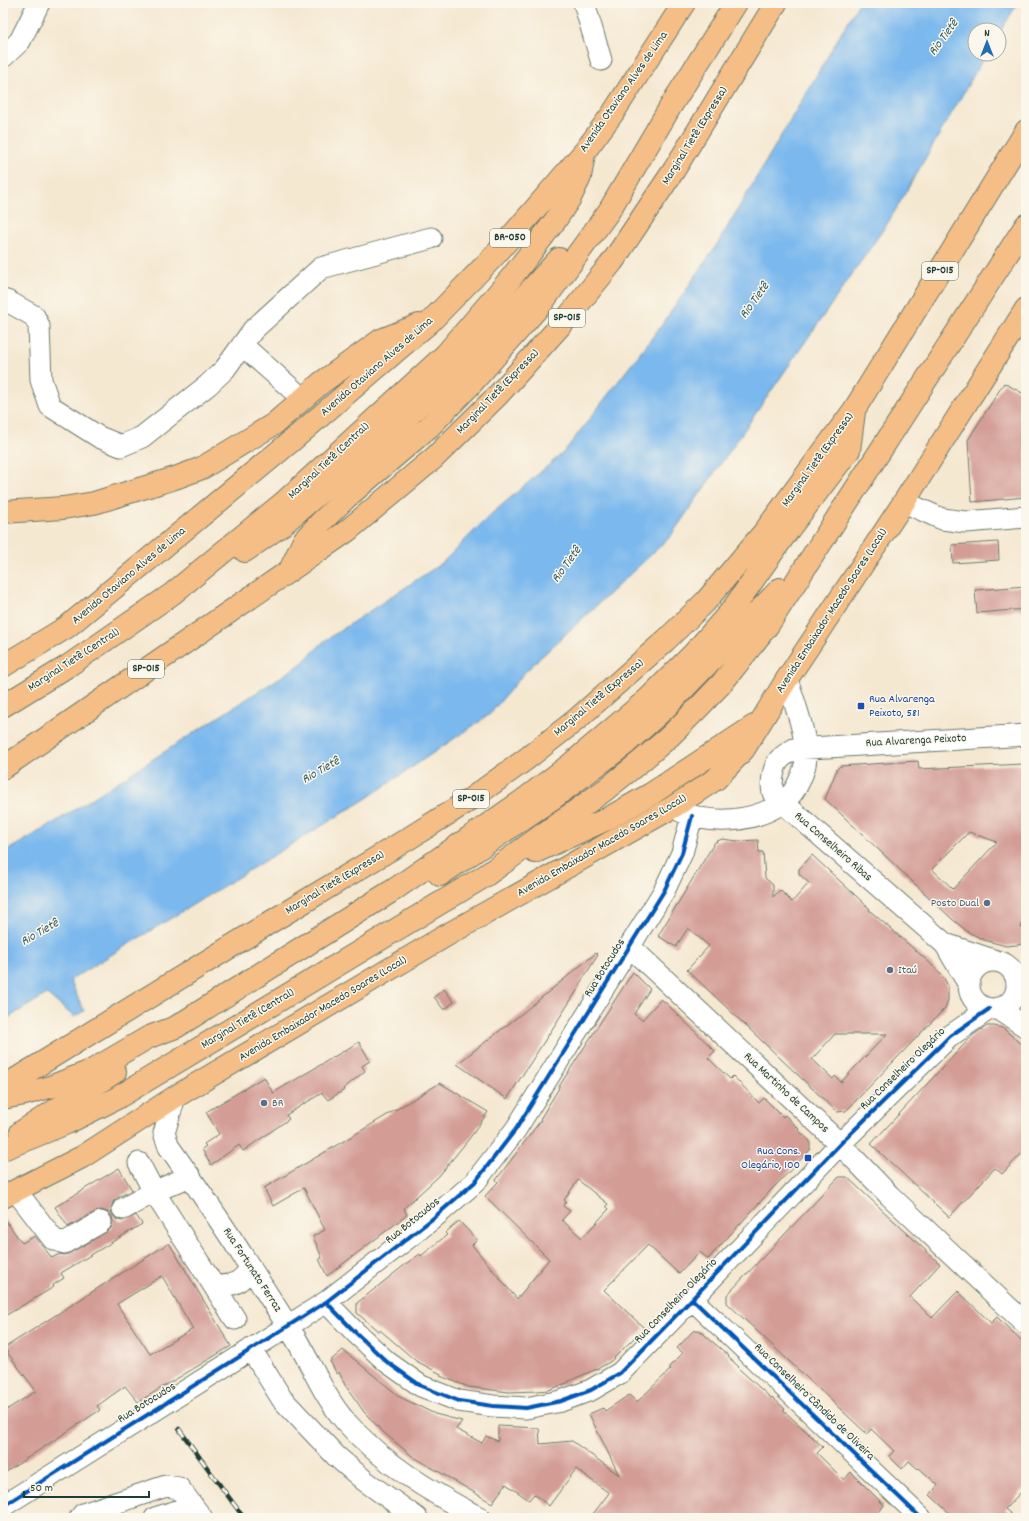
<svg xmlns="http://www.w3.org/2000/svg" width="1029" height="1521" viewBox="0 0 1029 1521" font-family="Dekko,sans-serif">
  <style>
    .water { fill: #7ab8ed; stroke: #4c7a90 }
    .building { fill: #d39d95; fill-rule: evenodd }
    .lines { fill: none; stroke-linecap: round; stroke-linejoin: round }
    .minor-casing { stroke: #6a796b; stroke-width: 23 }
    .highway-casing { stroke: #6a796b; stroke-width: 24 }
    .minor { stroke: #fff; stroke-width: 21 }
    .highway { stroke: #f5be86; stroke-width: 22 }
    .rail-casing { stroke: #1f3d34; stroke-width: 4.5 }
    .rail { stroke: #fbf7ec; stroke-width: 3; stroke-dasharray: 9; stroke-linecap: butt }
    .cycleway-casing { stroke: #fbf7ec; stroke-width: 6 }
    .cycleway { stroke: #0057b8; stroke-width: 4 }
    .transit-dot { fill: #1a4fb4; stroke: #fbf7ec; stroke-width: 1.5 }
    .service-dot { fill: #5c6f8a; stroke: #fbf7ec; stroke-width: 1.5 }
    .labels { text-anchor: middle; dominant-baseline: central; stroke-width: 3; stroke-linejoin: round; paint-order: stroke }
    .shield { fill: #fbf7ec; stroke: #61756b; stroke-width: 1 }
    .shield-label { font-size: 11px; font-weight: bold; fill: #1f3d34 }
    .street-label { font-size: 12px; fill: #1f3d34; stroke: #fbf7ec }
    .transit-label { font-size: 12px; fill: #164399; stroke: #fbf7ec; text-anchor: start }
    .service-label { font-size: 12px; fill: #4e5e75; stroke: #fbf7ec; text-anchor: start }
    .water-label { font-size: 13px; font-style: italic; fill: #365c62; stroke: #fbf7ec }
  </style>
  <rect width="100%" height="100%" fill="#fbf7ec"/>
  <filter id="ink" filterUnits="userSpaceOnUse"><feTurbulence type="fractalNoise" baseFrequency=".025" numOctaves="2"/><feDisplacementMap in="SourceGraphic" scale="8" xChannelSelector="R" yChannelSelector="G"/><feConvolveMatrix kernelMatrix="1 2 1 2 8 2 1 2 1" color-interpolation-filters="sRGB"/></filter>
  <filter id="wash" filterUnits="userSpaceOnUse"><feTurbulence type="fractalNoise" baseFrequency=".012" numOctaves="4" result="noise"/><feDisplacementMap in="SourceGraphic" scale="16" xChannelSelector="R" yChannelSelector="G"/><feGaussianBlur stdDeviation="0.9" result="paint"/><feColorMatrix in="noise" values="0 0 0 0 0 0 0 0 0 0 0 0 0 0 0 0 0 1.4 0 .05"/><feComposite in="paint" operator="in"/></filter>
  <g filter="url(#wash)">
    <rect width="100%" height="100%" fill="#f5e8d1"/>
    <path class="water" d="M859 3H1018L999 33V30H975V54H986L889 221 670 537 525 672 489 715 364 800 70 980 84 1011 74 1017 47 994 3 1021V853L60 819 301 664 323 642 442 563 489 516 564 452 664 322 718 243Z"/>
    <g id="blocks">
      <path class="building" d="M1004 383 1026 395V497L972 502 968 440Z
        M998 542 999 560 953 563 952 545Z
        M1026 586V609L977 613 975 590Z
        M918 761 919 769 1024 764 1025 773H1026V889L1023 905 1026 906 1021 928H1026V944L1006 946 984 940 968 932 952 919 825 799 837 769 840 766ZM969 832 997 842 953 889 932 869Z
        M722 839 738 841 758 840 759 852H763L765 878 773 885V897L780 890 792 902 809 883 799 874V869L812 855 870 909 869 910 930 963 944 978 948 986V1000L945 1008 846 1111 837 1112 687 970 709 946 688 928 676 947 658 936 715 842ZM835 1034H887L841 1082 835 1076 833 1079 812 1059Z
        M596 953 598 955 579 985 580 986 507 1099 457 1064 525 1011Z
        M633 972 650 989 634 1014 642 1020 661 999 666 1003 715 1051 708 1058 730 1079 733 1076 759 1103 764 1098 783 1117 785 1115 799 1129 798 1130 810 1141V1150L771 1190 708 1259 700 1252 679 1274 648 1245 604 1290 644 1328 611 1361 599 1368 569 1381V1382L549 1390 537 1391 509 1392 469 1387 440 1376 441 1374 416 1361 380 1330 378 1331 357 1313V1303L407 1263 420 1254 421 1256 447 1235 445 1233 459 1221 477 1240 472 1245 517 1299 549 1259 485 1196 498 1182 496 1180 541 1120 540 1119 559 1088H558ZM578 1180 608 1204 606 1206 609 1209 582 1238 562 1220 570 1211 563 1206 566 1202 564 1200Z
        M444 989 454 1002 444 1010 434 997Z
        M987 1026H994L1003 1028 1026 1049V1149L1002 1174 995 1168 949 1217 871 1144 973 1035Z
        M359 1042 370 1061 362 1066 365 1071 343 1089 344 1090 328 1100 322 1093 286 1115 289 1119 243 1151 239 1145 211 1165 202 1149 206 1146 204 1144 219 1134 206 1112 264 1077 273 1093Z
        M440 1083 488 1112 472 1135 439 1176 404 1208 407 1215 327 1276 319 1259 322 1258 313 1236 325 1230 304 1188 273 1206 264 1188 364 1129Z
        M119 1168 132 1190 117 1198 113 1202 111 1208 112 1214 116 1219 122 1221 136 1215 142 1224 61 1273 64 1278 53 1285 54 1287 3 1317V1217L22 1243 35 1236 52 1258 59 1254 65 1255 70 1253 107 1232 111 1228 113 1222 112 1216 107 1212 101 1210 95 1212 68 1227 55 1207Z
        M839 1177H847L940 1264 910 1297 932 1318 958 1291 991 1323 997 1317 1026 1345V1487L1005 1509 1016 1518H955L930 1495 938 1485 919 1468 918 1469 909 1461 902 1469 889 1456 894 1451 871 1429 867 1434 727 1303V1295Z
        M169 1243 231 1346 138 1402 125 1386 97 1406 100 1410 3 1474V1412L36 1391 4 1348ZM162 1276 193 1329 150 1354 117 1304Z
        M699 1330 729 1356 728 1357 739 1367 738 1368 771 1398 772 1397 785 1409 783 1410 823 1447 817 1453 844 1480 851 1472 884 1505 875 1518H590L609 1493 576 1469 549 1506 534 1494 529 1500 506 1484 492 1503 412 1456 383 1432 364 1412 345 1385 339 1372 337 1374 330 1361 343 1350 400 1397 435 1414 462 1421 456 1429 482 1443 486 1436 498 1441V1426L539 1428 540 1444 572 1441 619 1475 589 1414 603 1408 605 1411 629 1395 637 1402 671 1369 669 1367 683 1353 677 1348 693 1331Z"/>
    </g>
  </g>
  <g filter="url(#ink)">
    <use href="#blocks" fill-opacity="0" stroke="#6a796b" stroke-width="1"/>
    <g class="lines">
      <g class="minor-casing">
        <path id="minor" d="M584 3 601 60
          M3 57 20 41 39 3
          M3 300 9 302 34 316 39 326 41 380 50 406 99 437 121 446 142 437 208 385 225 369 253 330 321 268 431 238
          M242 345 303 399
          M904 502 942 519 966 522 1026 517
          M680 811C711 826 754 822 782 803 794 795 802 778 805 765 810 742 794 702 787 679
          M945 944 996 961
          M630 947 840 1144 890 1196 1026 1324
          M969 985a24 24 0 1 1 48 0a24 24 0 1 1-48 0Z
          M969 985 945 944 774 795C770 786 773 766 780 759 784 755 789 752 794 749L1026 735
          M997 1008 1026 1027
          M175 1097 164 1133 169 1147C214 1210 255 1274 296 1339 313 1367 324 1397 346 1422 382 1463 432 1493 480 1518
          M139 1163 154 1192 235 1319
          M20 1196 53 1239 64 1243 101 1222
          M123 1209 154 1192 190 1176
          M215 1286C234 1286 240 1283 251 1268
          M692 1299 921 1518
          M326 1302 355 1332 387 1362 421 1386 459 1401 493 1406 526 1408 561 1401 591 1390 620 1373 692 1299 840 1144 950 1036 989 1009
          M251 1349 282 1399 336 1456 365 1481 417 1518
          M3 1506 326 1302 431 1220 475 1182 516 1129 664 891 682 853 692 816
          M80 1518 83 1514 166 1486 179 1488 202 1518
          M155 1518 193 1506"/>
      </g>
      <g class="highway-casing">
        <path id="highway" d="M3 512 63 508 94 503 175 478 202 468 274 424 321 383 381 340 419 325
          M245 551 282 525 405 419 466 360 559 259
          M290 570 304 540 319 524 347 497 429 427 471 384 542 303 609 211 672 104 736 3
          M3 666 67 627 289 443 430 322 497 253 585 151 613 113 684 3
          M3 706 68 666 172 594 283 503 446 354 511 278 555 221 570 198 580 177 584 154
          M3 768 347 531 434 458 498 395 568 317 613 261 674 170 776 3
          M535 852 607 819 651 794 754 726
          M440 875 552 799 624 745 665 708 780 589
          M3 1087 269 923 411 837 468 801 525 760 576 720 666 640 706 601 765 531 854 410 1026 131
          M3 1098 25 1094 50 1087 91 1071 149 1037 176 1027 395 889 522 801 571 764 648 699 694 653 732 610 789 529 849 450 854 412
          M21 1132 115 1072
          M3 1149 67 1123 117 1098 485 876 605 790 640 762 670 736 701 705 722 683 768 625 1026 225
          M3 1197 82 1157 175 1097 447 935 673 807 716 779 744 749 787 679 904 502 1026 309"/>
      </g>
      <use href="#minor" class="minor"/>
      <use href="#highway" class="highway"/>
      <g class="rail-casing">
        <path id="rail" d="M179 1429 244 1518"/>
      </g>
      <use href="#rail" class="rail"/>
      <g class="cycleway-casing">
        <path id="cycleway" d="M692 1299 921 1518
          M326 1302 355 1332 387 1362 421 1386 459 1401 493 1406 526 1408 561 1401 591 1390 620 1373 692 1299 840 1144 950 1036 989 1009
          M3 1506 326 1302 431 1220 475 1182 516 1129 664 891 682 853 692 816"/>
      </g>
      <use href="#cycleway" class="cycleway"/>
    </g>
  </g>
  <g class="transit-dot">
    <rect x="857" y="702" width="8" height="8" rx="2"/>
    <rect x="804" y="1154" width="8" height="8" rx="2"/>
  </g>
  <g class="service-dot">
    <circle cx="987" cy="903" r="4"/>
    <circle cx="890" cy="970" r="4"/>
    <circle cx="264" cy="1103" r="4"/>
  </g>
  <g class="labels">
    <g class="shield">
      <rect x="490" y="229" width="40" height="18" rx="3"/>
      <rect x="922" y="262" width="36" height="18" rx="3"/>
      <rect x="549" y="309" width="36" height="18" rx="3"/>
      <rect x="128" y="660" width="36" height="18" rx="3"/>
      <rect x="453" y="790" width="36" height="18" rx="3"/>
    </g>
    <g class="shield-label">
      <text x="510" y="238">BR-050</text>
      <text x="940" y="271">SP-015</text>
      <text x="567" y="318">SP-015</text>
      <text x="146" y="669">SP-015</text>
      <text x="471" y="799">SP-015</text>
    </g>
    <g class="street-label">
      <text transform="translate(624 92) rotate(-55)">Avenida Otaviano Alves de Lima</text>
      <text transform="translate(695 136) rotate(-58)">Marginal Tietê (Expressa)</text>
      <text transform="translate(377 367) rotate(-41)">Avenida Otaviano Alves de Lima</text>
      <text transform="translate(498 392) rotate(-46)">Marginal Tietê (Expressa)</text>
      <text transform="translate(818 460) rotate(-54)">Marginal Tietê (Expressa)</text>
      <text transform="translate(329 461) rotate(-43)">Marginal Tietê (Central)</text>
      <text transform="translate(129 576) rotate(-40)">Avenida Otaviano Alves de Lima</text>
      <text transform="translate(832 611) rotate(-57)">Avenida Embaixador Macedo Soares (Local)</text>
      <text transform="translate(74 660) rotate(-33)">Marginal Tietê (Central)</text>
      <text transform="translate(599 698) rotate(-40)">Marginal Tietê (Expressa)</text>
      <text transform="translate(916 741) rotate(-3)">Rua Alvarenga Peixoto</text>
      <text transform="translate(602 846) rotate(-30)">Avenida Embaixador Macedo Soares (Local)</text>
      <text transform="translate(833 847) rotate(41)">Rua Conselheiro Ribas</text>
      <text transform="translate(335 883) rotate(-31)">Marginal Tietê (Expressa)</text>
      <text transform="translate(605 968) rotate(-58)">Rua Botocudos</text>
      <text transform="translate(323 1009) rotate(-31)">Avenida Embaixador Macedo Soares (Local)</text>
      <text transform="translate(248 1019) rotate(-31)">Marginal Tietê (Central)</text>
      <text transform="translate(903 1069) rotate(-44)">Rua Conselheiro Olegário</text>
      <text transform="translate(786 1093) rotate(43)">Rua Martinho de Campos</text>
      <text transform="translate(413 1221) rotate(-39)">Rua Botocudos</text>
      <text transform="translate(252 1270) rotate(57)">Rua Fortunato Ferraz</text>
      <text transform="translate(676 1301) rotate(-46)">Rua Conselheiro Olegário</text>
      <text transform="translate(814 1402) rotate(44)">Rua Conselheiro Cândido de Oliveira</text>
      <text transform="translate(147 1403) rotate(-32)">Rua Botocudos</text>
    </g>
    <g class="transit-label">
      <text x="869" y="699">Rua Alvarenga<tspan x="869" dy="14">Peixoto, 581</tspan></text>
      <text x="800" y="1151" text-anchor="end">Rua Cons.<tspan x="800" dy="14">Olegário, 100</tspan></text>
    </g>
    <g class="service-label">
      <text x="979" y="903" text-anchor="end">Posto Dual</text>
      <text x="898" y="970">Itaú</text>
      <text x="272" y="1103">BR</text>
    </g>
    <g class="water-label">
      <text transform="translate(944 38) rotate(-54)">Rio Tietê</text>
      <text transform="translate(755 301) rotate(-54)">Rio Tietê</text>
      <text transform="translate(567 565) rotate(-54)">Rio Tietê</text>
      <text transform="translate(321 771) rotate(-30)">Rio Tietê</text>
      <text transform="translate(40 933) rotate(-30)">Rio Tietê</text>
    </g>
  </g>
  <rect width="1029" height="1521" fill="none" stroke="#fbf7ec" stroke-width="16"/>
  <g transform="translate(987 42)"><circle r="19" fill="#fbf7ec" stroke="#a3ada2"/>
  <path d="M0-3L7 15L0 10L-7 15Z" fill="#1f6fb2"/>
  <text y="-6" font-size="11" font-weight="bold" text-anchor="middle" fill="#1f3d34">N</text>
  </g>
  <path d="M24 1491v6h125v-6" fill="none" stroke="#1f3d34" stroke-width="2"/>
  <text x="30" y="1491" font-size="12" fill="#1f3d34" stroke="#fbf7ec" stroke-width="3" paint-order="stroke">50 m</text>
</svg>
